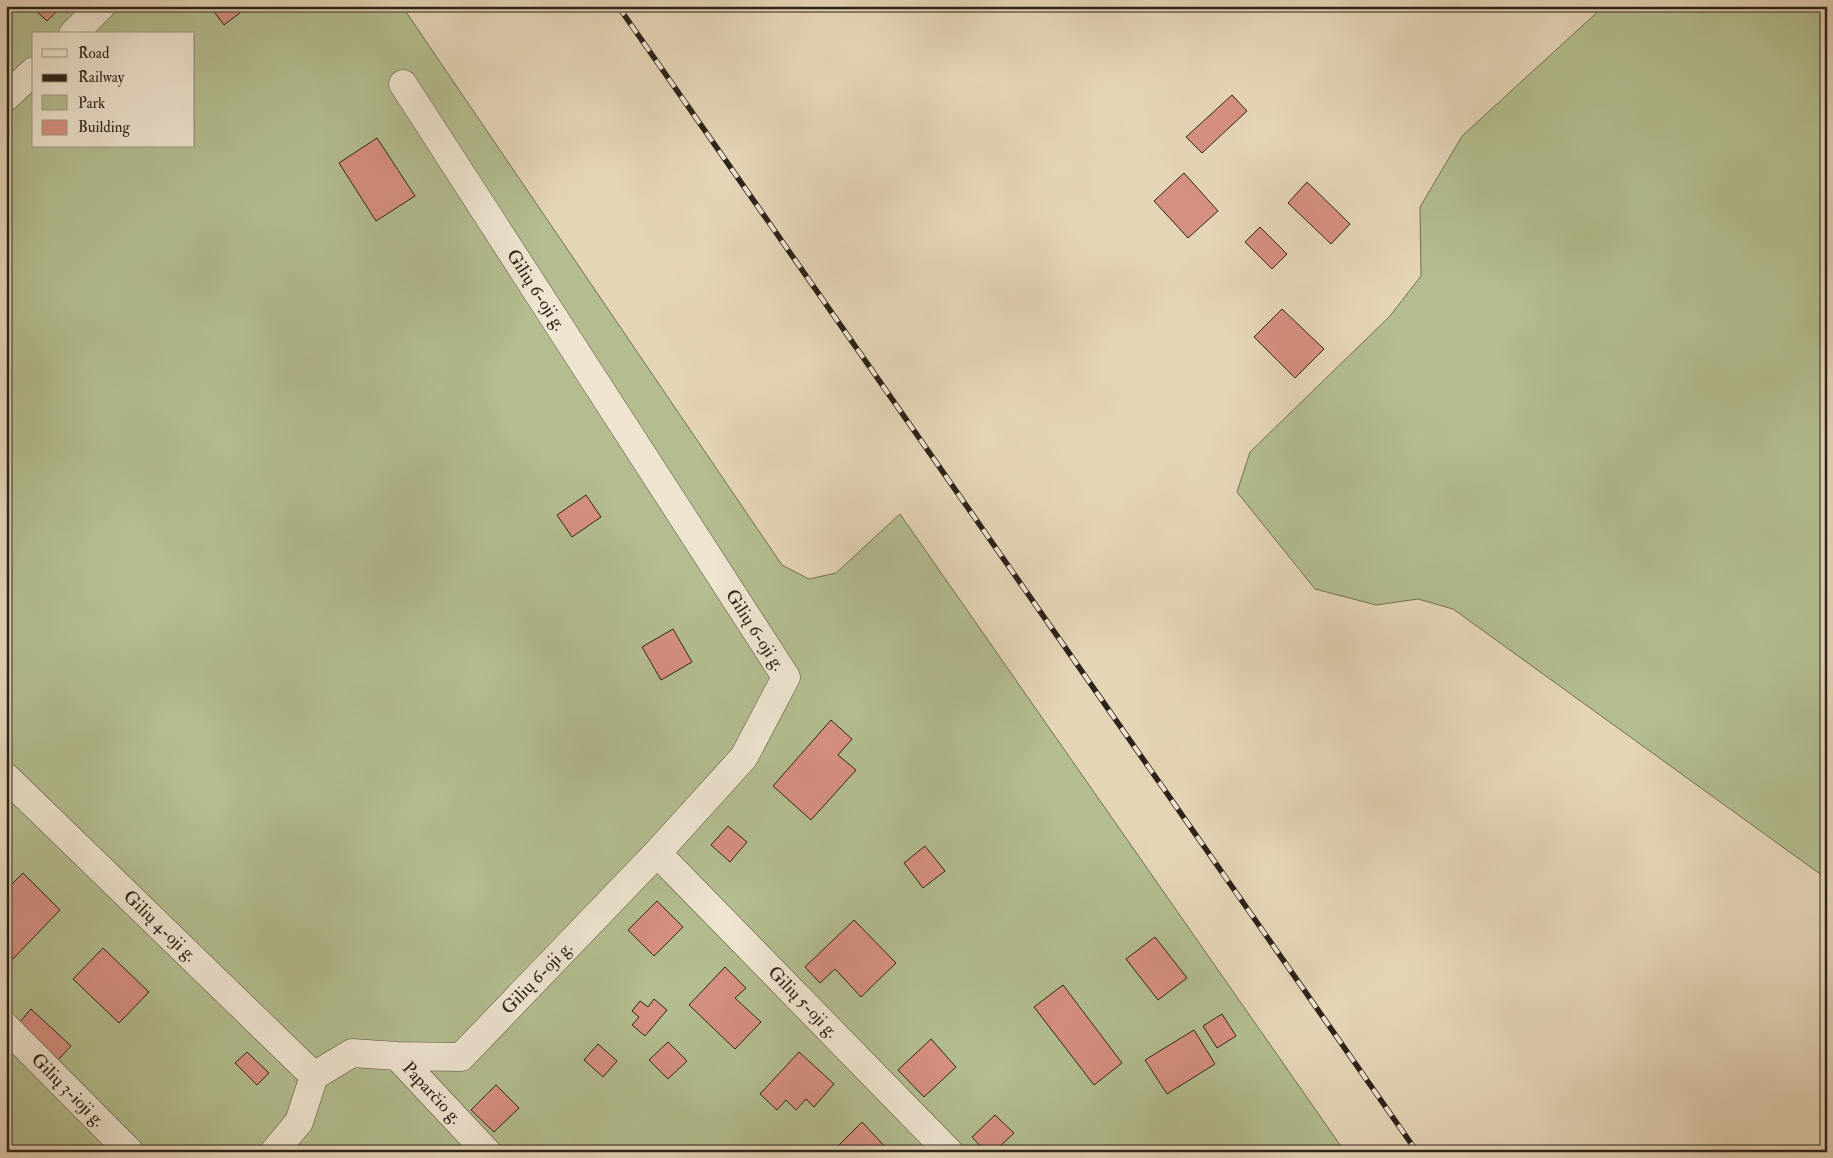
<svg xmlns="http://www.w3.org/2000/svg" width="1833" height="1158" viewBox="0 0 1833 1158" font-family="'IM FELL Double Pica',serif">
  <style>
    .green { fill: #b3bd8f; stroke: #707054; fill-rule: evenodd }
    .building { fill: #d69081; stroke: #2c231a }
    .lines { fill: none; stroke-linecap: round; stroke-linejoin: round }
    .street-casing { stroke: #5a5041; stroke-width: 29 }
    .street { stroke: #eee4d0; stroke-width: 28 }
    .rail-casing { stroke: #2c231a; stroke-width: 5.5 }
    .rail { stroke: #eee4d0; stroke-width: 4; stroke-dasharray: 11; stroke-linecap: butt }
    .labels { text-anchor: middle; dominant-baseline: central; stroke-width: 5; stroke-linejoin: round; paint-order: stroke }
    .street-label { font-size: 18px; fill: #2c231a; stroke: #eee4d0 }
  </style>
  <rect width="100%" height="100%" fill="#e5d5b7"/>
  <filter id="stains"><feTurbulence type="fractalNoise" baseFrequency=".004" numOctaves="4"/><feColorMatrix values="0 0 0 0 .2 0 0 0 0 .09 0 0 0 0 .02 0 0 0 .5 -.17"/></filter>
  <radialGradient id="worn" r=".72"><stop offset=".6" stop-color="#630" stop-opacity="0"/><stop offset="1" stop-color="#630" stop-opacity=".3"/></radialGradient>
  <path class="green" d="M6 6H402L782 565 809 579 836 573 900 514 1345 1152H6ZM34 34H194V146H34Z
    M1604 6H1827V879L1453 609 1418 599 1376 605 1315 589 1237 492 1250 452 1390 316 1421 276 1420 207 1462 136Z"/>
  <path class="building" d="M31 6H62L47 21Z
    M210 6H249L224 25Z
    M1232 95 1247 111 1202 153 1186 137Z
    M377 138 415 196 376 221 339 163Z
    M1184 173 1218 211 1188 238 1154 201Z
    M1307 182 1350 224 1331 244 1288 203Z
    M1260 227 1287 254 1272 269 1245 242Z
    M1282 309 1324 349 1295 378 1254 337Z
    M586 495 601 517 572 537 557 515Z
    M673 629 692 662 661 680 642 647Z
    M831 720 852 739 838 755 856 770 811 820 773 786Z
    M728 826 747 842 730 862 711 845Z
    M925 846 945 871 923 888 904 863Z
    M23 873 60 910 11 961 6 956V890Z
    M657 901 683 927 654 956 628 930Z
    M854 920 896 963 861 997 835 969 820 983 805 967Z
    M1155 937 1187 978 1158 1000 1126 959Z
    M103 948 149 992 119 1023 73 979Z
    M725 967 746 988 735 998 761 1022 735 1049 689 1005Z
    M1063 985 1122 1063 1094 1085 1034 1007Z
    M654 999 667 1010 645 1036 632 1025 639 1017 632 1011 640 1001 648 1007Z
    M31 1009 71 1046 58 1060 19 1023Z
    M1222 1014 1236 1036 1217 1048 1203 1026Z
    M1194 1030 1215 1064 1167 1094 1145 1060Z
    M931 1039 956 1067 924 1097 898 1070Z
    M668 1042 687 1061 668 1079 649 1060Z
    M598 1044 617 1061 603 1077 584 1060Z
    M247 1052 269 1073 257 1085 235 1063Z
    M799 1052 834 1084 814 1107 806 1099 796 1110 786 1100 777 1110 760 1094Z
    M496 1085 519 1108 494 1132 471 1110Z
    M995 1115 1014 1133 994 1152H986L972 1137Z
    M862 1122 890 1152H832Z"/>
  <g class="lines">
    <g class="street-casing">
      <path id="street" d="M73 34 101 6
        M6 97 34 71
        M6 777 314 1076
        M657 853 949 1152
        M6 1027 130 1152
        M397 1056 487 1152
        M274 1152 299 1122 314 1076 352 1053 397 1056 461 1057 657 853 744 757 786 677 403 84"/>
    </g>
    <use href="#street" class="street"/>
    <g class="rail-casing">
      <path id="rail" d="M618 6 1417 1152"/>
    </g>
    <use href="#rail" class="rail"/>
  </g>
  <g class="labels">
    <g class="street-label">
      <text transform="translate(536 290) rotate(57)">Gilių 6-oji g.</text>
      <text transform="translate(755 630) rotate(57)">Gilių 6-oji g.</text>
      <text transform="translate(160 926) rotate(44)">Gilių 4-oji g.</text>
      <text transform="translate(537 978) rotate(-46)">Gilių 6-oji g.</text>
      <text transform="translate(803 1002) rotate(46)">Gilių 5-oji g.</text>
      <text transform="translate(68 1090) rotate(45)">Gilių 3-ioji g.</text>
      <text transform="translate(432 1093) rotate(47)">Paparčio g.</text>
    </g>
  </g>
  <rect width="1833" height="1158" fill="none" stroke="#e5d5b7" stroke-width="25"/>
  <rect x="8" y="8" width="1818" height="1143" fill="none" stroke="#2c231a" stroke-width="2.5"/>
  <rect x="12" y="12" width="1808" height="1133" fill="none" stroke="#2c231a"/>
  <rect x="32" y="32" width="162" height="115" fill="#eee4d0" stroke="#a09787"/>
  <rect x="42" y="49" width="25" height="8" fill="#eee4d0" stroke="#a09787"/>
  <text x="78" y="58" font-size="15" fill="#2c231a">Road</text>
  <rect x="42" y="74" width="25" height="8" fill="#2c231a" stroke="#a09787"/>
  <text x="78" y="82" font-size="15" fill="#2c231a">Railway</text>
  <rect x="42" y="95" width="25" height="15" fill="#b3bd8f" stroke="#a09787"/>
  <text x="78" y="108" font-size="15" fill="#2c231a">Park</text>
  <rect x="42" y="120" width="25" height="15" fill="#d69081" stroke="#a09787"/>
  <text x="78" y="132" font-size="15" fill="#2c231a">Building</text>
  <rect width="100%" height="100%" filter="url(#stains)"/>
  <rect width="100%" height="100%" fill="url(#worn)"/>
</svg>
